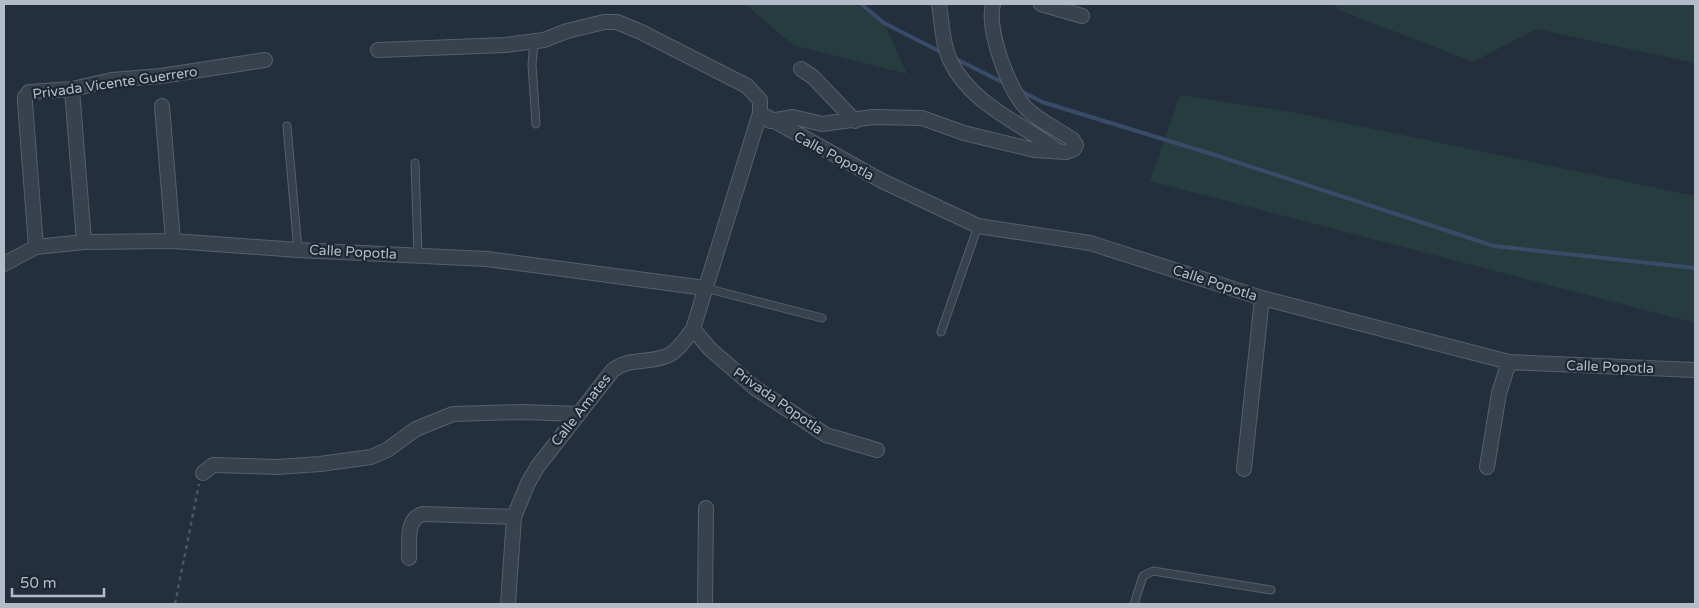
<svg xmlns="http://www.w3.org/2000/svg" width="1699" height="608" viewBox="0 0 1699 608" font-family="'Varela Round',sans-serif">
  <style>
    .green { fill: #263c3f }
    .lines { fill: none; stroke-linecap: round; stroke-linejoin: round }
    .stream { stroke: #394c67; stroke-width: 4 }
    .lane-casing { stroke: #565f6c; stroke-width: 9 }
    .street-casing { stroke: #565f6c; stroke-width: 16 }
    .path { stroke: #44595c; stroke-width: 2.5; stroke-dasharray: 4 4; stroke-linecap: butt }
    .lane { stroke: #38414e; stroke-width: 7 }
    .street { stroke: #38414e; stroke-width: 14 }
    .labels { text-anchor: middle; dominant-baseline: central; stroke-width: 4.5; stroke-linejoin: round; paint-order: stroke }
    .street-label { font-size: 14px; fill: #b4bcc9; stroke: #1d2633 }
  </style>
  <rect width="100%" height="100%" fill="#242f3e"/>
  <path class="green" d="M745 4H856L884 23 907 74 793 45Z
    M1335 4H1695V63L1536 29 1473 62 1337 9Z
    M1180 95 1297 113 1695 196V323L1150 181Z"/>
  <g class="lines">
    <path class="stream" d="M861 4 884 23 943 53
      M954 58 1006 84
      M1019 90 1042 102 1212 154 1494 246 1695 268"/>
    <g class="lane-casing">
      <path id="lane" d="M534 42 532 65 536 124
        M287 126 298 250
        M415 163 418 255
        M705 288 822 318
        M941 332 978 226
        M1134 604 1143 576 1153 571 1271 590"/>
    </g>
    <g class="street-casing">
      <path id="street" d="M939 4C942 22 942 43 950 60 970 104 1021 123 1057 150
        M1041 4 1082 16
        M378 50 505 45 544 40 567 31 604 22H617L641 32 747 86 760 100V113L693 329C686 338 680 349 669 355 650 364 630 357 613 370L538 466 528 483 514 517 508 604
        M801 69 813 77 855 121
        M72 89 84 242
        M162 106 173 241
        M760 113 882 181 978 226 1090 243 1262 298 1509 362 1695 370
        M770 121 793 117 822 124 873 117 922 118 964 133 1034 150 1066 152 1074 149 1076 145 1073 140C1058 129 1040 122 1027 109 1009 91 986 29 993 4
        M36 247 25 102V97L29 92 72 89 112 80 161 76 265 60
        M4 264 36 247 55 245 84 242 173 241 298 250 487 259 705 288
        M693 329 710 349 755 388 826 435 877 450
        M1487 467 1499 393 1509 362
        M1244 469 1262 298
        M203 473 213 465 277 467 320 464 371 457 387 450 416 429 453 414 523 412 579 414
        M409 558C410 541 405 519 423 514L514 517
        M705 604 706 508"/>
    </g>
    <path class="path" d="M175 604 199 484"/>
    <use href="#lane" class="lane"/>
    <use href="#street" class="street"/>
  </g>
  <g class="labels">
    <g class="street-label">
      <text transform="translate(115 83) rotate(-8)">Privada Vicente Guerrero</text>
      <text transform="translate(834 156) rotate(28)">Calle Popotla</text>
      <text transform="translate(353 252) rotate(3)">Calle Popotla</text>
      <text transform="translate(1215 283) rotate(18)">Calle Popotla</text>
      <text transform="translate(1610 367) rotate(2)">Calle Popotla</text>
      <text transform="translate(778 401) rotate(35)">Privada Popotla</text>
      <text transform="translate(581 410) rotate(-52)">Calle Amates</text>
    </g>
  </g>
  <rect width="1699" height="608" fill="none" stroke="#b4bcc9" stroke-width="10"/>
  <path d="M12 588v8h92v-8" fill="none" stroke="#b4bcc9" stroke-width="2.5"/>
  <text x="20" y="588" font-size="15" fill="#b4bcc9" stroke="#1d2633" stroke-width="4" paint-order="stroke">50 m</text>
</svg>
